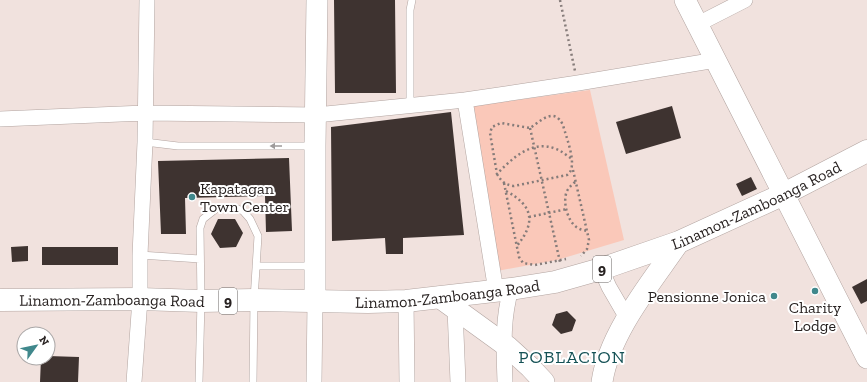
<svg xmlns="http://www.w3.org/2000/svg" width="867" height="382" viewBox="0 0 867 382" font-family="'Zilla Slab',serif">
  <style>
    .green { fill: #fac8b9 }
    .building { fill: #3e3330 }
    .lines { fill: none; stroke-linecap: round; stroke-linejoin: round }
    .lane-casing { stroke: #b2a4a0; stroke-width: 8 }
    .street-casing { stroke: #b2a4a0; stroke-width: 16 }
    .secondary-casing { stroke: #b2a4a0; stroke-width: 22 }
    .highway-casing { stroke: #b2a4a0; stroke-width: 23 }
    .path { stroke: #867c7a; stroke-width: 2.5; stroke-dasharray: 2 3; stroke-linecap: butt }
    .lane { stroke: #fff; stroke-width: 7 }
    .street { stroke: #fff; stroke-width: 15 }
    .secondary { stroke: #fff; stroke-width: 21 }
    .highway { stroke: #fff; stroke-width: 22 }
    .oneway { fill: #9e9b9b }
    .poi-dot { fill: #40888c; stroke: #fff; stroke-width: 1.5 }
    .labels { text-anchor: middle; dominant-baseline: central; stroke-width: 4; stroke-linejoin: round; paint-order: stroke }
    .shield { fill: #fff; stroke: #686463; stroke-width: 1 }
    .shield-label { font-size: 15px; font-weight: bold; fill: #272120 }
    .poi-label { font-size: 16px; fill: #272120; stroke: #fff; text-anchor: start }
    .street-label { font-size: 16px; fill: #272120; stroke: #fff }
    .quarter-label { font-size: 18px; letter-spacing: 1px; fill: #145155; stroke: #fff }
  </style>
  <rect width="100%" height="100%" fill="#f1e2de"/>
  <path class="green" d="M590 90 624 240 557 260 497 271 473 106Z"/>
  <path class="building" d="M334 0H395L396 93H335Z
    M672 106 681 138 626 154 616 122Z
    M451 112 464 235 403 238V254H386L385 238 332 241 331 127Z
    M289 158 292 231 266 232 265 196 185 198 186 234H161L158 161Z
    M751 177 757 189 742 196 736 184Z
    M218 219H235L243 233 236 247 220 248 211 234Z
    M28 246V261L12 262 11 247Z
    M42 247H118V265H42Z
    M867 279V301L861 304 852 287Z
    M567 311 576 320 572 331 561 334 552 325 556 314Z
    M48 356 79 357 78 382H40L41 358H48Z"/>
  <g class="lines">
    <g class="lane-casing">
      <path id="lane" d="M410 105V10L412 0
        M145 142 178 146H313
        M140 255 200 259
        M256 266H314
        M199 382 201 301 200 228 203 219 217 208H235L243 211 250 219 258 236 254 300 253 382"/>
    </g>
    <g class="street-casing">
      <path id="street" d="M698 24 745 0
        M465 100 496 291
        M0 119 145 113 316 115 465 100 578 83 716 60
        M601 269 609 287 627 318
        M406 301 407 382
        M455 309 458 382
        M134 382 140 299V255L145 142 147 0
        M314 382 315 302
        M505 382C504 350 502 320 511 289"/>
    </g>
    <g class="secondary-casing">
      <path id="secondary" d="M685 0 867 358
        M439 297 508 347 530 367 544 382
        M315 302V146L317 0
        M602 382C609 333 651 283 679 242"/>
    </g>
    <g class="highway-casing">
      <g id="highway">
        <path id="s1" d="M0 300 140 299 201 301 254 300 368 302 406 301 511 289 555 282 601 269 679 242 784 194 867 151"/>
      </g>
    </g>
    <path class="path" d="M560 0 575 71
      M530 128 560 262
      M573 170 589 240 587 249 581 256
      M497 174C501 181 505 185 514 186L567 175C579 168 566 137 563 125 554 107 542 120 530 128L501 123 492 127 490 133 497 174C512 158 533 139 556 149 562 151 567 156 572 159
      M575 182C572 185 569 187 567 191 562 202 568 223 578 228 581 230 584 230 587 231
      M504 183 519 257 523 263 535 265 566 259
      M506 191C534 206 536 223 516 247
      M529 217 567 209"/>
    <use href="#lane" class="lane"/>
    <use href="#street" class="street"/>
    <use href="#secondary" class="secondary"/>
    <use href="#highway" class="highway"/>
  </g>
  <defs><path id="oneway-solid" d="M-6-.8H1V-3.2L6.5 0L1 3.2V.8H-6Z"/></defs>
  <use class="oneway" href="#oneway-solid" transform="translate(276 146) rotate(180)"/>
  <g class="poi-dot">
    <circle cx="192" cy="197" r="4"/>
    <circle cx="815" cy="291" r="4"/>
    <circle cx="774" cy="296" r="4"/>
  </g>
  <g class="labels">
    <g class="shield">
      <rect x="593" y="256" width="18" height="26" rx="3"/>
      <rect x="219" y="288" width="18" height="26" rx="3"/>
    </g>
    <g class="shield-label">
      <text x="602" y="269">9</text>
      <text x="228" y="301">9</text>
    </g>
    <g class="poi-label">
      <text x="200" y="188">Kapatagan<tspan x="200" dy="18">Town Center</tspan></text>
      <text x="766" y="296" text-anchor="end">Pensionne Jonica</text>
      <text x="815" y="307" text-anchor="middle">Charity<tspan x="815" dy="18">Lodge</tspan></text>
    </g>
    <g class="street-label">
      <text stroke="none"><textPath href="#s1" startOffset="772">Linamon-Zamboanga Road</textPath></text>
      <text stroke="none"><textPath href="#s1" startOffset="448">Linamon-Zamboanga Road</textPath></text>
      <text stroke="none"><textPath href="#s1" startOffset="112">Linamon-Zamboanga Road</textPath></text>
    </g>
    <g class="quarter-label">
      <text x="572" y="357">POBLACION</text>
    </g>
  </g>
  <g transform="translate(36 346) rotate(57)"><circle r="19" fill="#ffffff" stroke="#a9a6a6"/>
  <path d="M0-3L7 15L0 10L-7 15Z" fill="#40888c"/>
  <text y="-6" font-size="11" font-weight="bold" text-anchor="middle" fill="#272120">N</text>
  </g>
</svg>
